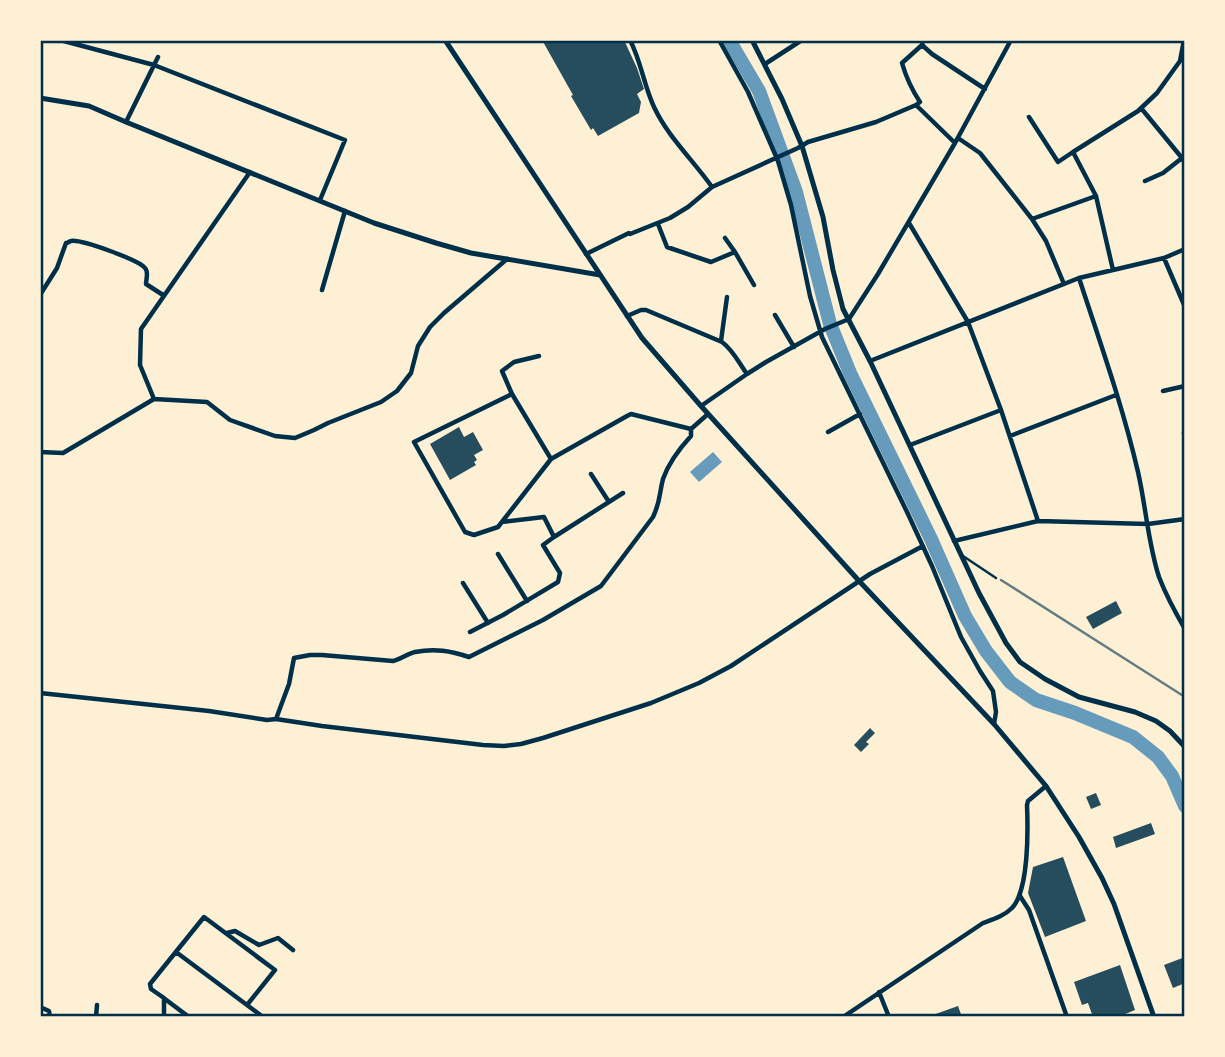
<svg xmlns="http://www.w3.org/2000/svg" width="1225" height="1057" viewBox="0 0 1225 1057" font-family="'Space Grotesk',sans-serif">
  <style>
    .water { fill: #669bbc }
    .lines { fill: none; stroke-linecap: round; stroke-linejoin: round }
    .river { stroke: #669bbc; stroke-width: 14 }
    .building { fill: #264d5e }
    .pedestrian { stroke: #003049; stroke-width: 2.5 }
    .minor { stroke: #003049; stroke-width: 4.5 }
    .tertiary { stroke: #003049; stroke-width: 5 }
    .rail { stroke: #657d81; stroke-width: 2.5 }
    .neatline { fill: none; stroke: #003049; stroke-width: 2.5 }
  </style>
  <rect width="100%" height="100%" fill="#fdf0d5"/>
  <path class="water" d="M713 452 722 462 699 482 690 472Z"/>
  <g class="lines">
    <path class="river" d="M729 40 759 91 796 192 830 324 850 373 931 539 965 616 986 651 1010 682 1036 700 1075 713 1133 737 1158 757 1172 776 1185 806"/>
  </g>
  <path class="building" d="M542 40H624L637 68 644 89 637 94 641 102 639 113 598 136 593 128 591 130 571 96 573 95Z
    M459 427 464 437 473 432 483 450 474 455 477 460 474 462 476 465 450 480 430 444Z
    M1116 601 1122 613 1093 629 1086 617Z
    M870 728 875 733 866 742 869 744 861 752 854 745Z
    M1096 793 1101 805 1091 809 1086 797Z
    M1151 823 1155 834 1116 848 1113 837Z
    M1063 857 1086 921 1045 937 1028 893 1033 867Z
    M1185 957V983L1173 988 1164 965Z
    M1120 965 1135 1010 1118 1017H1093L1088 1003 1082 1005 1074 982Z
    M958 1006 962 1017H930V1016Z"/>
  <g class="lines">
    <path class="pedestrian" d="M963 556 996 578"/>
    <path class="minor" d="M60 40 154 65 345 140 320 200
      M630 40C641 61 644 86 654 107 668 137 693 160 712 187
      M719 40 748 92 778 161 791 205 810 296 822 337 908 514 932 566 961 637 980 671 993 691 996 712 994 724
      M923 40 922 45 932 54 985 89
      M922 45 902 63C906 77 912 90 920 102L916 105 955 143
      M765 64 802 40
      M1141 108 1182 158 1185 163
      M1029 117 1058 162 1073 152
      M126 122 158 57
      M958 138 980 153 1032 219 1046 241 1064 284
      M1145 181 1163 173 1182 158
      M1032 219 1096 196
      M909 223 968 322 1001 410 1038 521
      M658 224 667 247 711 262 735 252 754 285
      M725 238 735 252
      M586 254 629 233 630 234 670 218 688 207 712 187 798 148 808 142 876 122 916 105
      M1164 258 1185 307
      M1113 270 1096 196 1073 152 1138 111 1157 93 1180 61 1184 40
      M1079 278C1100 342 1123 407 1138 472 1146 507 1148 543 1159 577 1166 595 1175 612 1185 629
      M322 290 345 211
      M40 295 57 268 66 243C68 243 70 241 71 241 81 239 139 260 145 268 149 272 146 279 146 284L163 295
      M775 315 794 347
      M627 316 641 310H646L722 342C733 350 739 363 747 374
      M721 341 727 297
      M870 361 1079 278 1164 258 1185 249
      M1163 391 1185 386
      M512 394 502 371 514 362 539 356
      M154 399 140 365 141 329 250 172
      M701 406 747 374 766 362 825 329 849 319 878 274 955 143 1011 40
      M828 432 860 414
      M1184 433 1185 432
      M1010 436 1116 395
      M910 445 1001 410
      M40 452 63 453 154 399 207 402 230 420 275 436 295 438 314 430 328 423 381 402 397 391 411 373 418 346 430 327 444 313 507 259
      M551 459 512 394 414 442 465 532 474 535 498 527 551 459 627 416 631 414 691 429
      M591 474 609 502
      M502 522 544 517 554 537 623 493
      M954 541 1038 521 1148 524 1185 519
      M498 554 527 601
      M463 583 488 623
      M470 632 503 615 558 582 560 573 543 545 554 537
      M40 693 209 711 267 720 276 719 322 726 483 745 504 746 521 744 543 738 651 703 699 683 731 666 870 574 923 546
      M276 719 289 684 294 658 310 655H322L393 661C401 659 407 654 415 652 435 648 451 651 469 657L543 620 601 586 653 517C661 500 659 494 663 479 669 462 679 449 691 436V429L708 414
      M1020 896 1029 910 1067 1017
      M227 933 235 931 259 945 278 938 293 950
      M176 952 247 1005
      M879 992 889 1017
      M165 999 189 1017
      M40 1007 49 1011 50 1017
      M96 1017 97 1005
      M164 1017V998L151 989 150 984 204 917 275 970 247 1005 263 1017
      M843 1017 983 923C994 919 1004 916 1012 908 1029 890 1028 829 1027 805L1028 801 1046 786"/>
    <path class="tertiary" d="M445 40 642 338 701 406 860 582 994 724 1046 786 1079 837 1102 878 1114 904 1154 1017
      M752 40 782 99 802 146 823 217 833 270 843 309 870 361 979 593 1006 643 1020 662 1045 679 1079 697 1135 712 1156 721 1170 731 1185 747
      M40 98 89 106 126 122 374 223 436 243 471 253 600 275"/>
    <path class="rail" d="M1001 580 1185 697"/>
  </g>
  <rect width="1225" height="1057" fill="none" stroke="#fdf0d5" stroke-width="84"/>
  <rect x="42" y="42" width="1141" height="973" class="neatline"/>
</svg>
